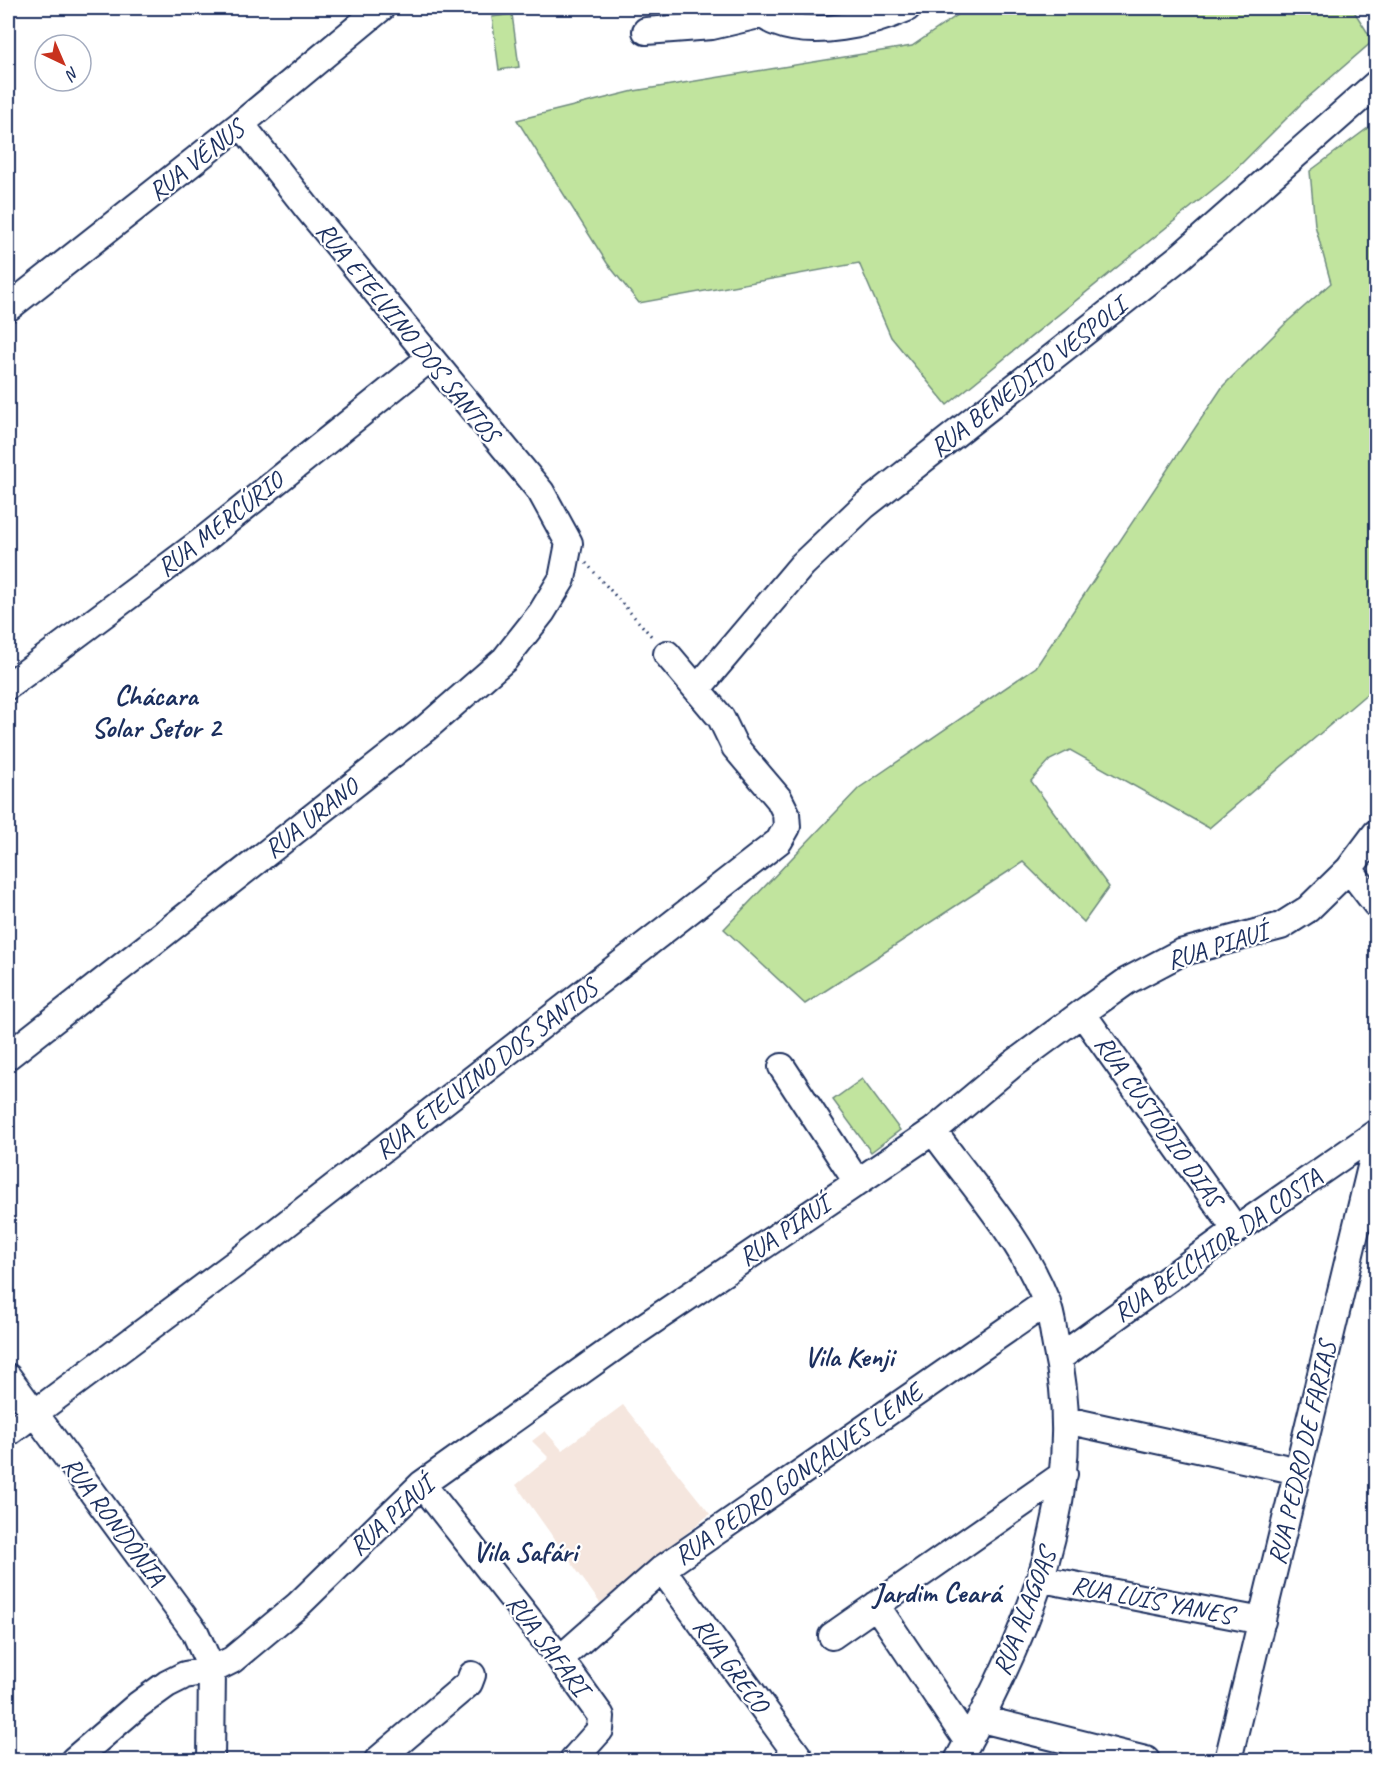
<svg xmlns="http://www.w3.org/2000/svg" width="1384" height="1768" viewBox="0 0 1384 1768" font-family="Caveat,sans-serif">
  <style>
    .built { fill: #f5e6de }
    .green { fill: #c1e49e; stroke: #6e8a7e; stroke-width: 1.5 }
    .lines { fill: none; stroke-linecap: round; stroke-linejoin: round }
    .minor-casing { stroke: #1b2f5e; stroke-width: 30 }
    .path { stroke: #1b2f5e; stroke-width: 3; stroke-dasharray: 1.5 4.5; stroke-linecap: butt }
    .minor { stroke: #fff; stroke-width: 26 }
    .labels { text-anchor: middle; dominant-baseline: central; stroke-width: 4.5; stroke-linejoin: round; paint-order: stroke }
    .street-label { font-size: 26px; fill: #1b2f5e; stroke: #fff }
    .quarter-label { font-size: 28px; font-weight: bold; fill: #1b2f5e; stroke: #fff }
  </style>
  <rect width="100%" height="100%" fill="#fff"/>
  <filter id="ink" filterUnits="userSpaceOnUse"><feTurbulence type="fractalNoise" baseFrequency=".0167" numOctaves="2"/><feDisplacementMap in="SourceGraphic" scale="12" xChannelSelector="R" yChannelSelector="G"/><feConvolveMatrix kernelMatrix="1 2 1 2 8 2 1 2 1" color-interpolation-filters="sRGB"/></filter>
  <g filter="url(#ink)">
    <path class="built" d="M623 1405 710 1514 600 1603 516 1485 549 1458 532 1441 545 1431 562 1450Z"/>
    <path class="green" d="M968 8H1352L1373 41 1306 99 1226 179 947 405 891 337 859 263 639 303 607 263 517 120 634 91 912 46Z
      M512 14 519 67 499 70 492 17Z
      M1376 122V686L1209 828 1070 750 1050 760 1031 781 1109 887 1084 922 1023 862 805 1004 724 929 859 788 1036 667 1223 386 1288 321 1331 283 1315 225 1310 171Z
      M862 1079 900 1130 871 1152 833 1100Z"/>
    <g class="lines">
      <g class="minor-casing">
        <path id="minor" d="M751 8C759 12 767 19 775 22 815 38 870 24 907 8
          M646 31 712 26 763 14
          M8 308 241 124 381 8
          M8 686 206 538 430 358
          M698 688 802 565 864 506 1181 256 1376 84
          M1349 869 1376 904
          M1082 1013 1236 1230
          M8 1056 426 728 505 659 542 612 562 579 569 543 541 492 308 209 241 124
          M782 1067 857 1182
          M933 1131C972 1185 1022 1239 1046 1301 1052 1315 1053 1331 1056 1346 1089 1493 1028 1634 958 1760
          M1059 1358 1236 1230 1376 1133
          M8 1377 195 1632 212 1670 211 1760
          M1066 1420 1298 1471
          M8 1433 240 1260 779 841 787 827 786 813 779 799 735 747 721 718 667 654
          M422 1484 560 1659 601 1716 600 1730 573 1760
          M662 1569 801 1760
          M1042 1579 1262 1621
          M876 1605 968 1742
          M832 1636 1064 1474
          M560 1659 662 1569 1047 1302
          M981 1719 1146 1760
          M74 1760 138 1705 167 1684 185 1675 212 1670 232 1660 298 1605 422 1484 639 1330 933 1131 1013 1064 1082 1013 1127 981 1180 953 1281 926 1308 909 1349 869 1376 833
          M378 1760 469 1683 472 1675
          M1228 1760 1376 1146"/>
      </g>
      <path class="path" d="M586 563 654 639"/>
      <use href="#minor" class="minor"/>
    </g>
  </g>
  <g class="labels">
    <g class="street-label">
      <text transform="translate(196 160) rotate(-38)">RUA VÊNUS</text>
      <text transform="translate(408 332) rotate(51)">RUA ETELVINO DOS SANTOS</text>
      <text transform="translate(1028 377) rotate(-38)">RUA BENEDITO VESPOLI</text>
      <text transform="translate(220 524) rotate(-38)">RUA MERCÚRIO</text>
      <text transform="translate(311 818) rotate(-38)">RUA URANO</text>
      <text transform="translate(1217 946) rotate(-17)">RUA PIAUÍ</text>
      <text transform="translate(486 1069) rotate(-38)">RUA ETELVINO DOS SANTOS</text>
      <text transform="translate(1159 1121) rotate(55)">RUA CUSTÓDIO DIAS</text>
      <text transform="translate(784 1231) rotate(-34)">RUA PIAUÍ</text>
      <text transform="translate(1217 1245) rotate(-35)">RUA BELCHIOR DA COSTA</text>
      <text transform="translate(1302 1453) rotate(-77)">RUA PEDRO DE FARIAS</text>
      <text transform="translate(798 1474) rotate(-35)">RUA PEDRO GONÇALVES LEME</text>
      <text transform="translate(391 1516) rotate(-42)">RUA PIAUÍ</text>
      <text transform="translate(114 1521) rotate(53)">RUA RONDÔNIA</text>
      <text transform="translate(1152 1600) rotate(11)">RUA LUÍS YANES</text>
      <text transform="translate(1024 1612) rotate(-69)">RUA ALAGOAS</text>
      <text transform="translate(548 1645) rotate(53)">RUA SAFARI</text>
      <text transform="translate(731 1665) rotate(54)">RUA GRECO</text>
    </g>
    <g class="quarter-label">
      <text x="156" y="695">Chácara<tspan x="156" dy="32">Solar Setor 2</tspan></text>
      <text x="849" y="1356">Vila Kenji</text>
      <text x="525" y="1551">Vila Safári</text>
      <text x="937" y="1592">Jardim Ceará</text>
    </g>
  </g>
  <rect width="1384" height="1768" fill="none" stroke="#fff" stroke-width="30"/>
  <rect x="15" y="15" width="1354" height="1738" fill="none" stroke="#1b2f5e" stroke-width="2" filter="url(#ink)"/>
  <g transform="translate(63 63) rotate(136)"><circle r="28" fill="#ffffff" stroke="#a4acbf" stroke-width="1.5"/>
  <path d="M0-4.5L10 22L0 15L-10 22Z" fill="#c8321e"/>
  <text y="-9" font-size="16" font-weight="bold" text-anchor="middle" fill="#1b2f5e">N</text>
  </g>
</svg>
